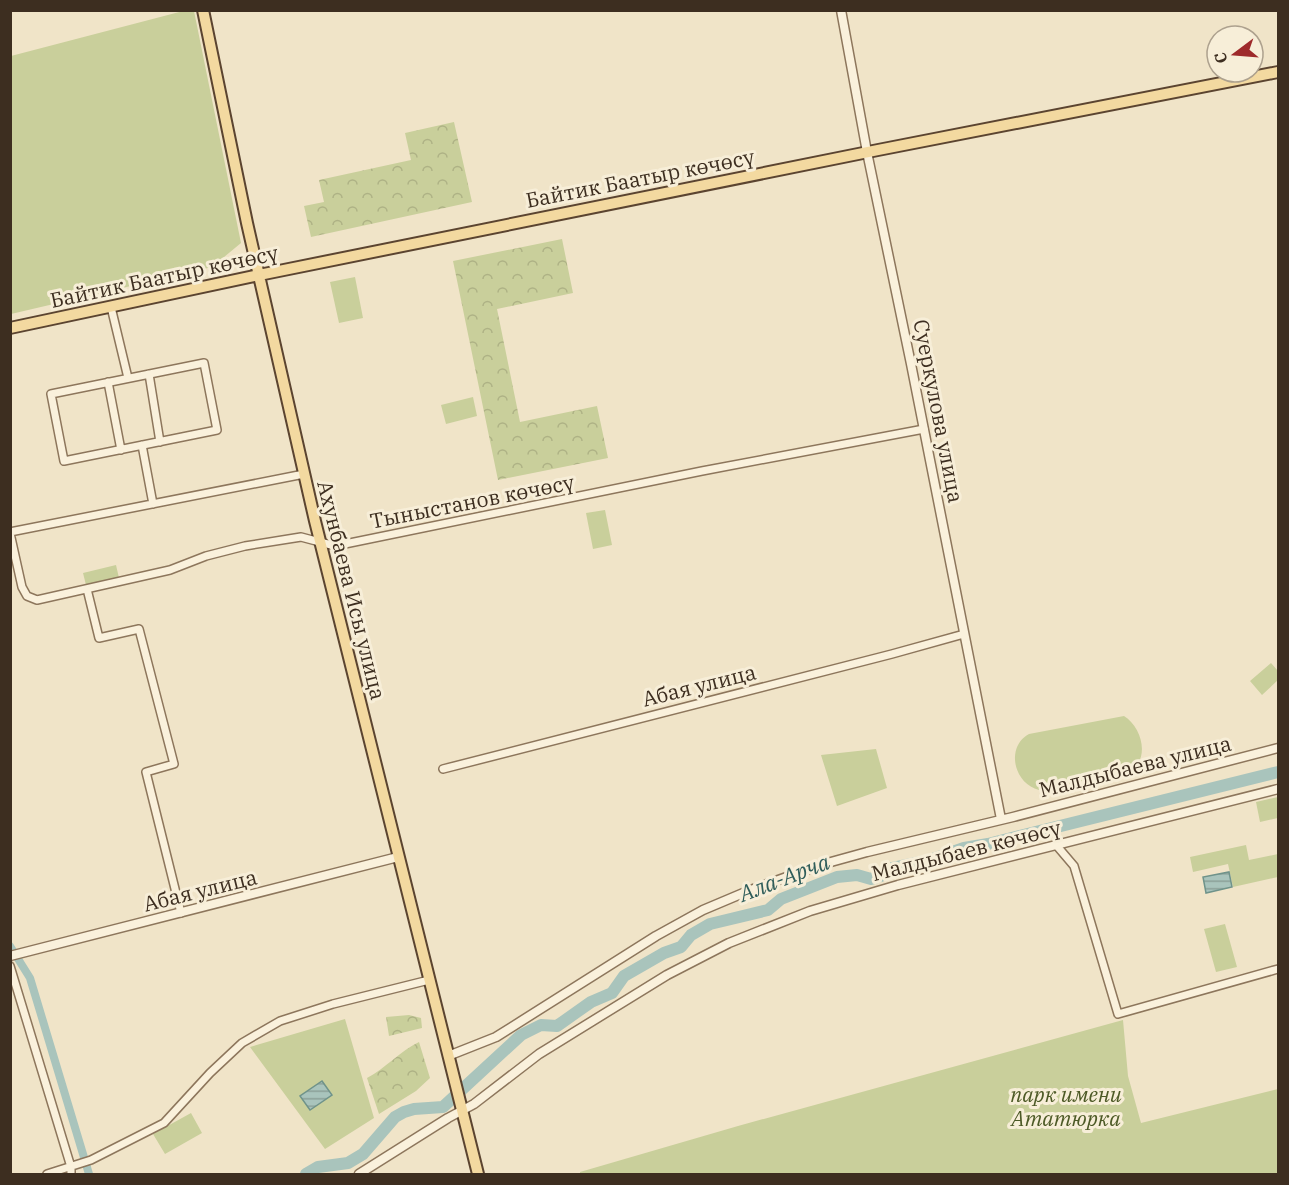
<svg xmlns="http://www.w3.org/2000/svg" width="1289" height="1185" viewBox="0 0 1289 1185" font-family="'IBM Plex Serif',serif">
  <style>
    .forest { fill: url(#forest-crowns) }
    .green { fill: #c9cf9b }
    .water { fill: url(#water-rules); stroke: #6f938a; stroke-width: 1.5 }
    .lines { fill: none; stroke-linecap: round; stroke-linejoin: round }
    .canal { stroke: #a9c4bc; stroke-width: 8 }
    .river { stroke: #a9c4bc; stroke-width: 12 }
    .minor-casing { stroke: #8d765c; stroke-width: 10 }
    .tertiary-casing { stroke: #8d765c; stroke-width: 11 }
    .primary-casing { stroke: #5b4430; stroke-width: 14 }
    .minor { stroke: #faf1dc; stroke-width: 7 }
    .tertiary { stroke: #faf1dc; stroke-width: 8 }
    .primary { stroke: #f3d9a0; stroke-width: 10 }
    .labels { text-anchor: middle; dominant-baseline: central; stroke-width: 6; stroke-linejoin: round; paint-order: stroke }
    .street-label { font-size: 21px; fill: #3d2e20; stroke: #f7eed8 }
    .park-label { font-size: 21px; font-style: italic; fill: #4d5a26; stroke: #f7eed8 }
    .water-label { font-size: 22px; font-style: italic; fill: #2f5d5a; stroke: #f7eed8 }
  </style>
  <defs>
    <pattern id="forest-crowns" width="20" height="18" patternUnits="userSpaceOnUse" patternTransform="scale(1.5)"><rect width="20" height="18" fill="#c9cf9b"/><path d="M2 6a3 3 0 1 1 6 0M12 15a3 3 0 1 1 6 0" fill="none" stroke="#aeb285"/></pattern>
    <pattern id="water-rules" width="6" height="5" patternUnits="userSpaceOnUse" patternTransform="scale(1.5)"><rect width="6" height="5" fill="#a9c4bc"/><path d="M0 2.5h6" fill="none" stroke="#8ba098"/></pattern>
  </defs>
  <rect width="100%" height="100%" fill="#f0e4c8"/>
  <path class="forest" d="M454 122 472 202 311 237 304 206 324 202 319 180 411 160 405 133Z
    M562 239 573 293 497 309 520 422 597 406 608 458 498 480 453 261Z
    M409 1015 421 1018 422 1028 389 1036 386 1017Z
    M419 1042 430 1078 416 1091 379 1114 367 1078C386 1068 400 1051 419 1042Z"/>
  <path class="green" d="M187 10 194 11 241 243 212 267 11 314V56Z
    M355 277 363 318 339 323 330 282Z
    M473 397 477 416 446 424 441 405Z
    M605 510 612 545 593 549 586 513Z
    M116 565 119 578 86 585 83 573Z
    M1271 663 1278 671V680L1262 695 1250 681Z
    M1124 716C1142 727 1150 758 1131 771L1039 790C1014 784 1005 747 1029 734Z
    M876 749 887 788 837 806 821 755Z
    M1278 797V818L1260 822 1256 802Z
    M1246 845 1249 860 1278 854V877L1233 887 1228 864 1193 872 1190 857Z
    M1225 924 1237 967 1216 972 1204 929Z
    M345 1019 374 1118 325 1149 250 1047Z
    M1123 1020 1128 1076 1141 1123 1278 1089V1174H580V1172L738 1126Z
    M191 1113 202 1133 165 1154 153 1134Z"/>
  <path class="water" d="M1229 872 1232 887 1206 893 1203 877Z
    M322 1081 332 1095 310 1110 300 1096Z"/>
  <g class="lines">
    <path class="canal" d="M10 946 30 978 89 1174"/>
    <path class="river" d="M306 1174 318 1167 348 1163 363 1154 395 1117 404 1112 414 1109 443 1107 521 1035 541 1025 557 1026 591 1002 612 993 624 976 664 953 681 947 691 935 710 924 768 910 781 899 837 877 857 875 871 879 881 876 892 868 933 859 964 848 988 844 1278 772"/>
    <g class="minor-casing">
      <path id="minor" d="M111 307 128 378
        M204 363 217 430 64 461 51 394Z
        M149 374 160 442
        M108 382 121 450
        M142 445 153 504
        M10 532 304 474
        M10 533 22 587 27 596 37 600 170 570 206 556 245 546 301 537 335 546 702 471 924 429
        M87 589 99 638 139 629 174 764 146 772 181 913
        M443 769 892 654 964 634
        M1057 846 1074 866 1118 1014 1278 969
        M10 966 71 1167V1174
        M47 1174 91 1160 164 1123 210 1073 242 1043 280 1021 333 1004 429 980"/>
    </g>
    <g class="tertiary-casing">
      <path id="tertiary" d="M841 10 867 152 911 364 1001 819
        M10 956 398 857
        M448 1056 496 1037 656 936 703 910 748 891 820 865 867 852 1013 817 1278 748
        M359 1174 448 1118 474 1104 539 1054 667 975 729 943 810 911 898 885 1278 789"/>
    </g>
    <g class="primary-casing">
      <path id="primary" d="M203 10 247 223 315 521 478 1174
        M10 328 259 275 878 150 1278 72"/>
    </g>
    <use href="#minor" class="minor"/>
    <use href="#tertiary" class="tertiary"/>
    <use href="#primary" class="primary"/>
  </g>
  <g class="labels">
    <g class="street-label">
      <text transform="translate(640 178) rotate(-11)">Байтик Баатыр көчөсү</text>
      <text transform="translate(164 276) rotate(-12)">Байтик Баатыр көчөсү</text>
      <text transform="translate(939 411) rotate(79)">Суеркулова улица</text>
      <text transform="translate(472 501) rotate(-11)">Тыныстанов көчөсү</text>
      <text transform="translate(352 590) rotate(76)">Ахунбаева Исы улица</text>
      <text transform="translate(699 685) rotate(-14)">Абая улица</text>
      <text transform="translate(1135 766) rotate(-14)">Малдыбаева улица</text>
      <text transform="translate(966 850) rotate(-14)">Малдыбаев көчөсү</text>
      <text transform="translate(200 890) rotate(-14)">Абая улица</text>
    </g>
    <g class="park-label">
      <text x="1066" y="1094">парк имени<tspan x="1066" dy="24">Ататюрка</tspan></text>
    </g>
    <g class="water-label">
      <text transform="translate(784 877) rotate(-21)">Ала-Арча</text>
    </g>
  </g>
  <rect width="1289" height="1185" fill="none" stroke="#3d2e20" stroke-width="24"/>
  <g transform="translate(1235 54) rotate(254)"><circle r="28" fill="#f7eed8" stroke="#ada18e" stroke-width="1.5"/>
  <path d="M0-4.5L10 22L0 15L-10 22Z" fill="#9e2a2b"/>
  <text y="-9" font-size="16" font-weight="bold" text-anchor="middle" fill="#3d2e20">С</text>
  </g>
</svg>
